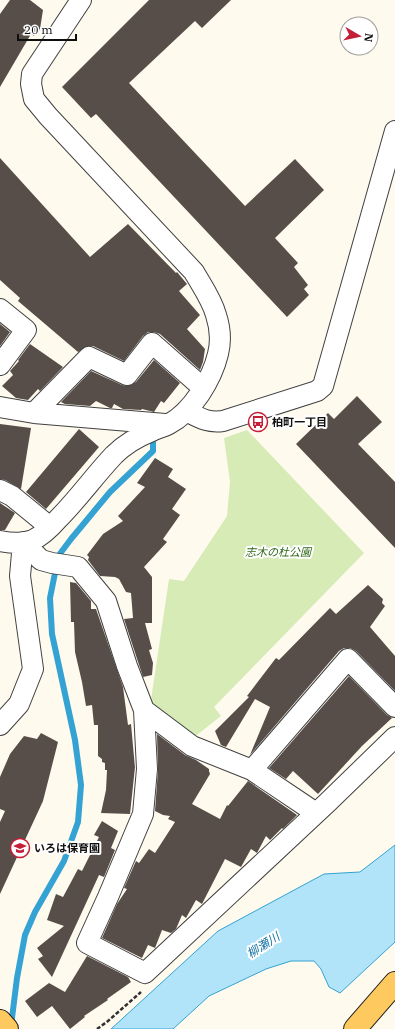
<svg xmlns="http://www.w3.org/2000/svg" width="395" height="1029" viewBox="0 0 395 1029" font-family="'IBM Plex Serif','Noto Sans JP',serif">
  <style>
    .green { fill: #d6ebb6 }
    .water { fill: #b1e4f9; stroke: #34a2d3 }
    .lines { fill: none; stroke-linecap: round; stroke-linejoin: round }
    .stream { stroke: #34a2d3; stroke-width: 6 }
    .building { fill: #574e4a }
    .minor-casing { stroke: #414141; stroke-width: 22 }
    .major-casing { stroke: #1f1f1f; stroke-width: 24 }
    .path { stroke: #303030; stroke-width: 2.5; stroke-dasharray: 4 2; stroke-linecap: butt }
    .minor { stroke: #fff; stroke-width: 20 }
    .major { stroke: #feca5f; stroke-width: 22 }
    .labels { text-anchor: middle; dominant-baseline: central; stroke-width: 4; stroke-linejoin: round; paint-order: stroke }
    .poi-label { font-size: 11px; font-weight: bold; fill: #0e0e0e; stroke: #fff; text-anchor: start }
    .park-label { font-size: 11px; font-style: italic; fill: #32691b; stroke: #fff }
    .water-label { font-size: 12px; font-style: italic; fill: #1172a6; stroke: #fff }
  </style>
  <rect width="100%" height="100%" fill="#fffaee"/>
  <path class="green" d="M247 430 364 553 214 707 221 716 193 738 170 723 151 700 169 579 184 581 227 516 230 482 224 438Z"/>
  <path class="water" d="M395 845V942L340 993 329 987 321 969 314 961H291L266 969 209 996 173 1029H111L218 931 324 874 360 872Z"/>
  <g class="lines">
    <path class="stream" d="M56 559 71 539 110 492 153 451V434
      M11 1026 17 978 25 935 35 912 64 861 78 822 81 785 75 740 52 634 50 598 55 573"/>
  </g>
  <path class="building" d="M10 0H30L43 10 40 29 34 36 31 34 0 87V14Z
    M149 0H231L202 28 195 21 129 83 245 206 295 159 324 190 275 238 298 263 294 267 308 285 304 289 309 295 287 317 96 114 91 118 62 87Z
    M0 158 90 257 128 224 176 273 177 272 187 284 179 291 200 315 187 329 205 349 203 362 200 370 160 334 154 332H148L143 336 124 361 93 346H87L78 352 18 301 20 298 0 280Z
    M0 324 10 332 0 346Z
    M30 344 63 367 40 391 38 389 28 400 16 398 2 386 13 375 10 371 19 361 18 360Z
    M154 360 180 383 164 403 161 401 154 412 142 409 141 410 123 409 114 404 112 408H110L96 401 90 406 65 404 61 402 91 371 122 385 127 386 136 382Z
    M357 396 382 422 358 444 395 482V548L296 444 328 413 334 419Z
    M0 424 31 428 21 489 5 480 0 479Z
    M79 429 99 447 46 509 26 492Z
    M155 458 173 469 168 477 186 489 172 509 180 515 163 539 167 542 144 567 152 577V623H145L152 649 149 650 153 663 152 675 143 677 124 619 133 618 131 593 126 592 119 579 115 577 100 576 88 560 89 557 87 555 103 534 123 521 118 516 145 487 137 483Z
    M0 503 15 513 5 530H0Z
    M70 582 76 583 91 601V609H96L123 687 128 725 131 724 135 768V767L130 814 101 813 106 790 107 770H105V763L102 762V759L98 756V725H94L92 705 86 706 82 682 75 652 74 622H71Z
    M368 585 383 599 382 603 385 606 370 627 395 656V691L356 651 350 648H344L339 651 250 755 270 707 255 699 226 747 221 745 215 731 249 697 247 696 276 658 279 660 330 608 336 614Z
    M349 676 387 715 392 718 362 746 318 794 293 771 286 779 269 768Z
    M41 733 58 742 43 801 0 894V822L5 811 0 809V777L10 754 24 736 37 739Z
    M157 734 185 755 196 760 209 769V771L210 774 192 804 220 819 227 805 228 806 248 781 297 815 283 829 282 828 270 840 266 836 257 853 251 849 241 867 225 859 202 904 196 900 186 918 182 915 176 929 171 933 162 930 155 948 148 945 142 958 102 938 117 904 127 889 124 888 136 861 139 863 149 849 155 853 175 822 168 819 170 816 163 815 155 811 158 770Z
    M102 821 118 831 111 848 115 850 104 877 99 875 52 977 38 959 43 956 37 948 64 926 47 920 56 894 63 897 78 869 82 871 99 837 94 835Z
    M87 956 128 977 131 982 107 999 108 1000 84 1016 85 1017 70 1029 52 1006 37 1017 25 1001 49 983 65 992Z"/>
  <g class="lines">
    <g class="minor-casing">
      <path id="minor" d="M0 309 26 330 0 365
        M0 407 34 413 165 424
        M186 411C200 418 207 423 223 421L317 391 323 386 395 131
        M34 413 89 357 127 375 152 343 203 388
        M0 490 12 496 50 527
        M0 541C10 543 23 544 33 540 43 535 51 527 58 519 78 499 95 475 114 455 125 444 137 437 152 431 157 428 164 427 169 424 192 412 212 379 218 354 221 342 220 327 216 315 212 300 202 286 194 272L48 116 34 99 31 84 32 74 81 0
        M23 542 41 560 52 563 78 567 106 601 127 666 144 710 147 769 143 814 108 897 87 943 145 973 327 803 395 737
        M144 710 192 746 252 770 348 659 395 707
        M0 725 19 704 33 669 20 576 23 542
        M252 770 316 813"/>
    </g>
    <g class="major-casing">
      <path id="major" d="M0 1021 7 1029
        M355 1029 395 983"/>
    </g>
    <path class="path" d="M97 1029 108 1021 141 992"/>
    <use href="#minor" class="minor"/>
    <use href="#major" class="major"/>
  </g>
  <defs>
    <g id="bus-ring" transform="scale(1)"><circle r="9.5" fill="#fff" stroke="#c41f36" stroke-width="1.5"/><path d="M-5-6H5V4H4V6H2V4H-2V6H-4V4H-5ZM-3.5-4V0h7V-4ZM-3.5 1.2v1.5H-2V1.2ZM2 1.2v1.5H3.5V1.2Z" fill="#c41f36"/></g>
    <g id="school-ring" transform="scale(1)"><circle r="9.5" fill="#fff" stroke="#c41f36" stroke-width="1.5"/><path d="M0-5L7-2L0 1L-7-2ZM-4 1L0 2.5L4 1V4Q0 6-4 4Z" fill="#c41f36"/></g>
  </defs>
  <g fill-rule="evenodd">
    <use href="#bus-ring" x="258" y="422"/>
    <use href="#school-ring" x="20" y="848"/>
  </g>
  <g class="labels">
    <g class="poi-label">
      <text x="272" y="422">柏町一丁目</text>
      <text x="34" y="848">いろは保育園</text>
    </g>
    <g class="park-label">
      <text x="278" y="552">志木の杜公園</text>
    </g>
    <g class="water-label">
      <text transform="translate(263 945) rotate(-33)">柳瀬川</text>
    </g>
  </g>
  <g transform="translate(359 36) rotate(99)"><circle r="19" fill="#ffffff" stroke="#9f9f9f"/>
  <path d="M0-3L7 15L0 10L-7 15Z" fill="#c41f36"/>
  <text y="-6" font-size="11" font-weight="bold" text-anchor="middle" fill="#0e0e0e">N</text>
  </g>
  <path d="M18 34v6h58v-6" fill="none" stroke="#0e0e0e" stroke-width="2"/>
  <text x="24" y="34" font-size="12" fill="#0e0e0e" stroke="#ffffff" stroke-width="3" paint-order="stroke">20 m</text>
</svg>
